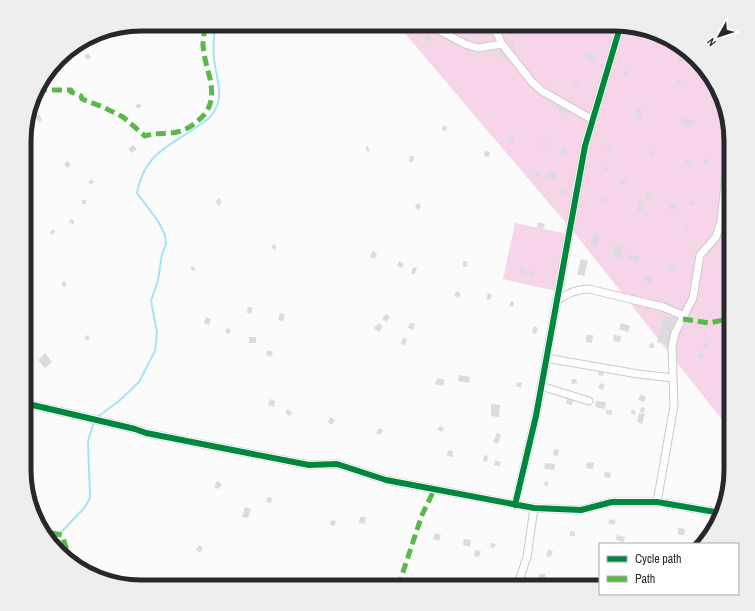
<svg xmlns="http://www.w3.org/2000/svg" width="755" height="611" viewBox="0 0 755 611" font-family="'Archivo Narrow',sans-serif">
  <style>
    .green { fill: #f7d5e8 }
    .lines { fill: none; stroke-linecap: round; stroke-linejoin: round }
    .stream { stroke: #a4e5f3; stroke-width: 2 }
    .building { fill: #dcdbde }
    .street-casing { stroke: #cacacc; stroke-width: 9 }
    .street { stroke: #fefeff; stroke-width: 7 }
    .quiet { stroke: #58b947; stroke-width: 5; stroke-dasharray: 10 5; stroke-linecap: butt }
    .cycleway-casing { stroke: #fff; stroke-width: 8 }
    .cycleway { stroke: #00873e; stroke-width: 6 }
    .rim { fill: none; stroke: #27282c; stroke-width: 5 }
  </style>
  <rect width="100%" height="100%" fill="#fbfbfc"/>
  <path class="green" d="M397 24H622L659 33 697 58 722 96 731 141V431L576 235Z
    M515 223 568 234 556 291 503 279Z"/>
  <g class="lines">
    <path class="stream" d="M96 418 119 401 139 382 155 351 157 332 151 301 158 280 162 254 166 244 165 235 158 221 137 193C144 153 170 146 198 126 207 120 213 116 217 106 223 91 215 73 214 58 213 47 214 35 215 24
      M51 543 85 507 90 498 88 441 94 422"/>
  </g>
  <path class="building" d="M427 34 432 37 429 42 424 39Z
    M511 40 515 43 513 47 509 43Z
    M82 42 86 47 81 50 77 46Z
    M501 49 510 54 507 60 498 55Z
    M588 52 597 58 594 63 585 57Z
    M88 53 91 57 88 60 84 56Z
    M680 55 686 58 684 63 678 61Z
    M624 70 628 71 627 76 622 74Z
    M678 79 682 80 681 84 677 83Z
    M574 83 579 85 577 89 572 86Z
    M715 94 720 96 718 101 713 99Z
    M139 103 142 106 138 109 135 106Z
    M563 107 566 111 562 114 559 111Z
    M637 108 643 110 640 119 635 117Z
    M39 114 42 120 39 122 35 117Z
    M683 118 694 120 692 127 682 125Z
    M443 125 447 127 446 131 442 130Z
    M510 135 515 138 512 143 507 141Z
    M543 141 547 142 546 147 541 145Z
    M133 145 137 149 132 153 128 149Z
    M367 146 370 150 368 152 365 148Z
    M607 146 612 147 611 151 606 150Z
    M562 148 567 149 565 155 560 153Z
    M650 150H654V155L650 154Z
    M485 151 490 152 489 157 484 156Z
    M410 156H414L413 162H409Z
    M704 158 709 160 708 164 703 162Z
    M686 159 692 161 690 166 684 164Z
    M68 161 71 165 67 168 64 164Z
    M605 166 610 167 609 171 604 170Z
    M549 170 558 176 555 181 545 175Z
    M537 171 541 175 537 179 533 175Z
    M621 178 626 180 625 186 620 184Z
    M92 179 94 182 91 185 88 182Z
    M561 188 566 189 565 195 559 194Z
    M646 192 652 193 651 199 645 198Z
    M219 198 222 202 219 206 215 202Z
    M601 198H606V202H601Z
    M82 200H86V204H82Z
    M690 200 695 202 694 206 689 204Z
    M638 202 644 203 642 213 637 212Z
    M417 203 421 205 419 210 415 208Z
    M670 204H675V210H669Z
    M644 211 647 212V216L643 215Z
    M70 219 74 220V224L69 223Z
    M538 222 545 224 543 229 537 227Z
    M686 225 690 227 688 230 685 229Z
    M53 229 55 232 52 235 50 232Z
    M595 233 601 236 596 247 590 245Z
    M274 244 277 248 274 250 271 246Z
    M615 244 623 245 621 258 613 257Z
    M372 251 377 253 375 259 370 257Z
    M630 254 639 257 638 262 628 259Z
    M581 259 588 261 584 276 577 274Z
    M399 261 404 264 402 268 397 266Z
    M463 261H467V267H463Z
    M669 264 676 266 674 272 667 270Z
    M193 266 196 269 193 271 190 268Z
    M413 267 417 268 415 274 411 273Z
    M520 267 527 269 525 274 519 273Z
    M531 270 535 271 534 277 530 276Z
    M646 276 653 278 651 284 644 281Z
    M64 281 67 285 64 287 61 284Z
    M457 291 461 294 458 298 454 295Z
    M488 293 492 295 490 300 486 299Z
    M511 301 514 302 513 307 509 306Z
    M248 307 253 308 251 314 247 313Z
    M280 313 285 314 283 321 278 320Z
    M386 314 390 317 387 322 382 319Z
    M664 315 675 318 669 345 657 342Z
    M206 317 211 319 209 325 204 323Z
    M379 323 383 327 379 332 374 328Z
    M410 323 415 324 413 330 408 328Z
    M621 323 630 326 628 332 619 329Z
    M534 326 538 328 536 334 532 332Z
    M227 328 231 330 229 334 225 332Z
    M87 335 90 338 88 341 84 338Z
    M586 335H593L592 343 586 342Z
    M614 335 621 336 620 342 613 341Z
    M249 337H256V343H249Z
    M403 338 407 339 405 345 401 344Z
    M703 342 708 343 707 349 702 347Z
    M650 343 654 344V348H649Z
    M267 350 273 352 271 357 266 355Z
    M699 352 705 354 703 358 698 357Z
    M45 353 52 362 45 368 38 360Z
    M730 358H731V371L727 370Z
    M599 371H604L603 376 598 375Z
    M459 375 470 377 469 383 458 381Z
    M437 378 445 380 443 386 435 384Z
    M571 379H576L577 383 572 384Z
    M517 382 522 383 521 388 516 386Z
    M600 383 605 385 603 390 598 388Z
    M641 394 646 397 644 402 638 400Z
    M567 398 573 399 572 405 566 404Z
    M270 399 275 401 274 407 268 405Z
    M596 401 606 402 605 409 595 407Z
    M491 404 500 405 499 417 491 416Z
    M641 407 645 408 644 413 640 412Z
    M287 409 292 412 290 416 285 413Z
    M606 410H612V415L606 414Z
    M632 410 636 411 635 415 631 414Z
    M639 413 645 414 642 424 637 422Z
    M330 417 335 420 332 425 328 422Z
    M440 426 444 428 442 432 437 429Z
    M379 428 383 430 380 435 376 433Z
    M497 433 501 435 498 444 493 442Z
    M554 449 559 450 558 456 553 455Z
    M448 450 453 451V457L447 456Z
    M484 455 488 456 487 462 483 461Z
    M495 460 501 462 500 466 494 465Z
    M587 462 594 463 593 469 586 468Z
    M545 463 555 464 554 470 544 469Z
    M605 472 611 473 610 478 604 477Z
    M217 481 222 484 219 489 214 487Z
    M545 481 548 482V486L544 485Z
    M268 497 272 498 271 503 266 502Z
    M245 507 251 509 248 518 242 517Z
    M360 517H366L365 524 359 523Z
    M610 519 616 521 614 525 608 523Z
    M331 520 336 521 334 526 330 525Z
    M678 528 685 529 684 535H678Z
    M570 531 575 532V536H570Z
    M435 533 441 535 439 541 433 539Z
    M617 535 625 537 624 542 616 540Z
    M464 539 471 540 470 547 463 545Z
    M491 543 496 544 494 548 490 547Z
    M199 545 203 548 200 553 196 550Z
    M475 550 481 551 479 557 474 556Z
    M548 550 553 551 551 557 546 556Z
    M539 574H545V580H539Z"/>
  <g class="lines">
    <g class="street-casing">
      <path id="street" d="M427 24 465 44 478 48 502 44
        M497 24 496 31 502 44 532 82 542 91 593 120
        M556 301C567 294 576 289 589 289L663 307 684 316
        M546 358 638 374 673 378
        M541 386 589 401
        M24 403 135 429 146 433 309 465 337 464 386 480 534 508 581 510 612 502H657L721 513
        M657 502 674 406 672 347 675 333 693 298 700 255 716 237 721 221 730 137
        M515 505 536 416 585 146 621 24
        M517 587 527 557 534 508"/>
    </g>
    <use href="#street" class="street"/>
    <path class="quiet" d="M37 90H71V92L81 96 82 99 103 107 123 117 145 136C157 132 167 135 181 131 190 128 197 122 203 116 222 95 204 69 203 45 203 39 205 32 204 24
      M683 319 709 323 723 320 731 321
      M29 496 44 528 48 532 62 535 68 553 75 564
      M398 587 422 515 435 488"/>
    <g class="cycleway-casing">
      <path id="cycleway" d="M24 403 135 429 146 433 309 465 337 464 386 480 534 508 581 510 612 502H657L721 513
        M515 505 536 416 585 146 621 24"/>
    </g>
    <use href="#cycleway" class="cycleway"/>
  </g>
  <path d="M0 0H755V611H0ZM141 31H614A110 110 0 0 1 724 141V470A110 110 0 0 1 614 580H141A110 110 0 0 1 31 470V141A110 110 0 0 1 141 31Z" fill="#eee" fill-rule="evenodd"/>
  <path class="rim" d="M141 31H614A110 110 0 0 1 724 141V470A110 110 0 0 1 614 580H141A110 110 0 0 1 31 470V141A110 110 0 0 1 141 31Z"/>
  <rect x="599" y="543" width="140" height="52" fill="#ffffff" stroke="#a9a9ab"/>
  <rect x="607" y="556" width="20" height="6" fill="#00873e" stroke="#a9a9ab"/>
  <text x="635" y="563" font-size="12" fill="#27282c">Cycle path</text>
  <rect x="607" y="576" width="20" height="6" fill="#58b947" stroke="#a9a9ab"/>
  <text x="635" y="583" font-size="12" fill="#27282c">Path</text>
  <g transform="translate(719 36) rotate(231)" stroke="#ffffff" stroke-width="3" paint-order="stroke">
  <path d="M0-3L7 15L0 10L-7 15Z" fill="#27282c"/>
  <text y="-6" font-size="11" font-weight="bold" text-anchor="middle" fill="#27282c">N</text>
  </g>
</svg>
